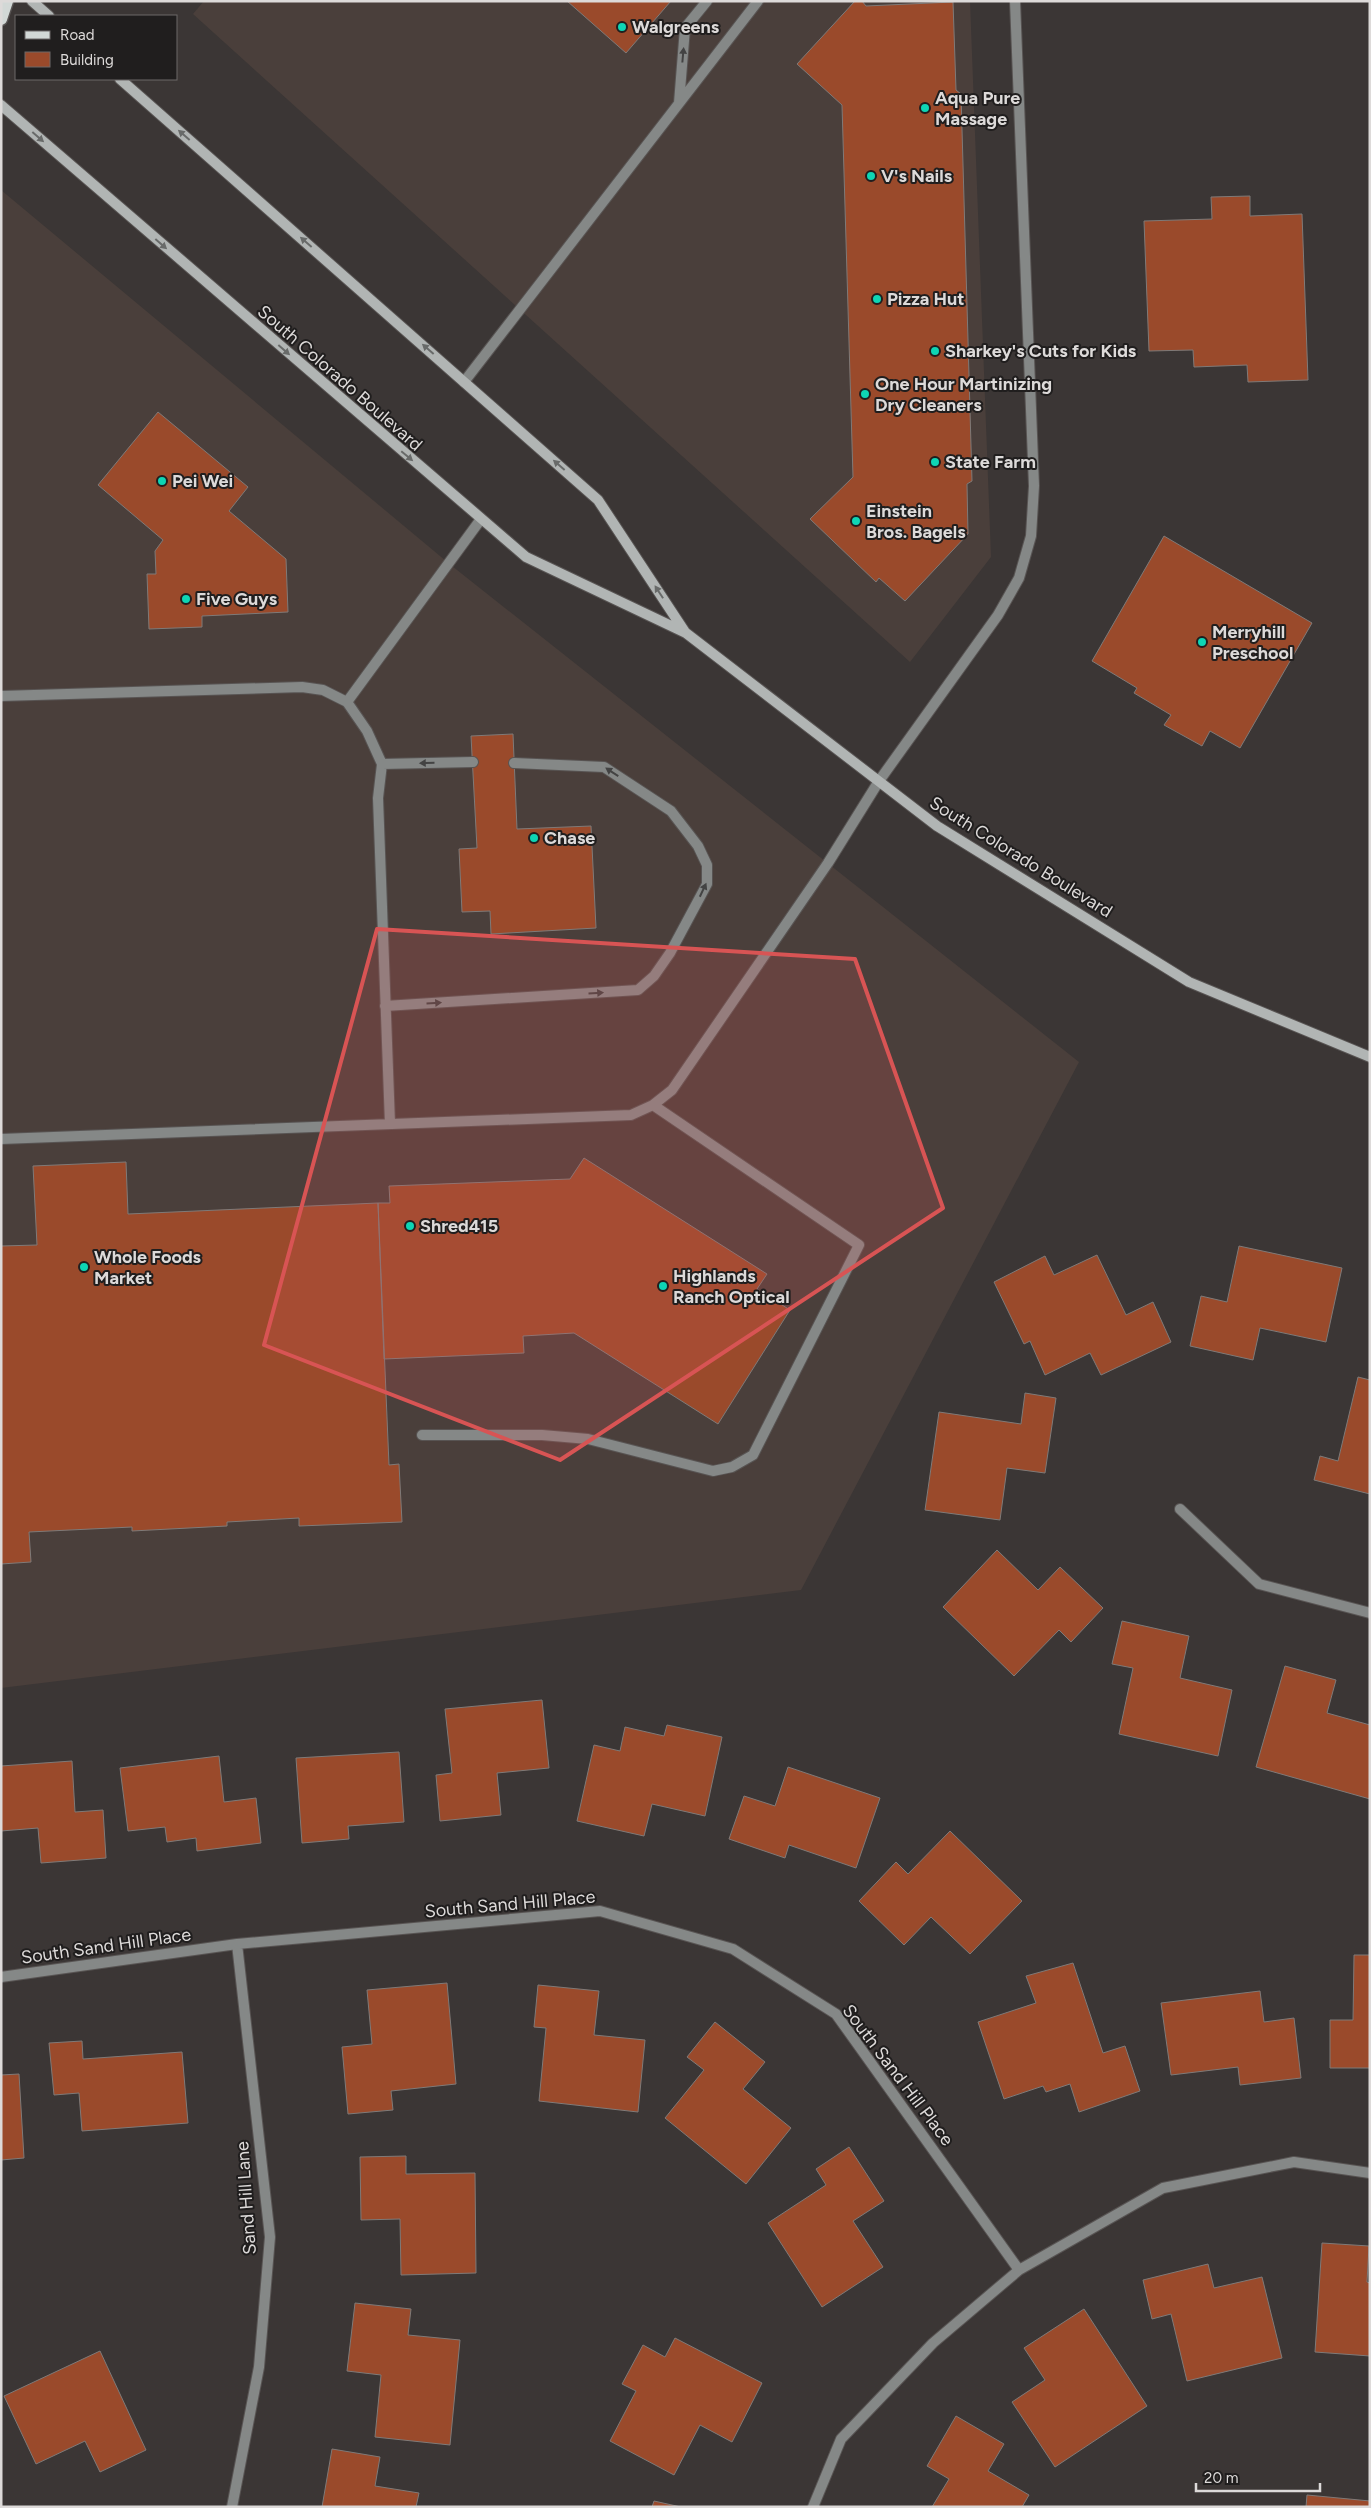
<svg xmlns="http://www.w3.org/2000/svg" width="1371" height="2508" viewBox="0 0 1371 2508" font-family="Figtree,sans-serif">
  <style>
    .built { fill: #4a3f3b }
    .building { fill: #9a4a2b; stroke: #7f7a78 }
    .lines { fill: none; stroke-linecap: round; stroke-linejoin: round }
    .lane-casing { stroke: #585453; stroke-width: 12 }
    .street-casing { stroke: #585453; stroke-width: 12 }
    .secondary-casing { stroke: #585453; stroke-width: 12 }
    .primary-casing { stroke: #585453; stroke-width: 15 }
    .lane { stroke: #858887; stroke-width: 10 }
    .street { stroke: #858887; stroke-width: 10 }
    .secondary { stroke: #b1b5b4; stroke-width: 10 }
    .primary { stroke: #d2d8d6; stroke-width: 12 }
    .oneway { fill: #434343 }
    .oneway2 { fill: #686a69 }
    .marked { fill: #d85454; fill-opacity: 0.2; stroke: #d85454; stroke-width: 4; stroke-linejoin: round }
    .poi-dot { fill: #0ed5b4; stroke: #201e1e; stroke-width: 2 }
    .labels { text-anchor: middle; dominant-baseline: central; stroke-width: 4; stroke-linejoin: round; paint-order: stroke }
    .poi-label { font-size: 18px; font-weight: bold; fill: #dddad9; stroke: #201e1e; text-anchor: start }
    .street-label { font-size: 18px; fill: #dddad9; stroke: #201e1e }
  </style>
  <rect width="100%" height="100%" fill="#3b3635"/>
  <path class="built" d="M204 1H970L991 557 910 662 193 14Z
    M1 190 452 566 1079 1062 801 1590 1 1688Z"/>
  <path class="building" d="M567 1H671L626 53Z
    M855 1H862L866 6 953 2 956 90 961 94 972 481 967 484 968 534 905 601 879 578 876 582 810 519 853 477 842 105 797 64Z
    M1250 196V216L1302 214 1308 380 1248 382 1247 365 1194 367 1193 350 1149 351 1144 221 1212 219 1211 197Z
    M158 412 248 487 229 511 286 559 288 612 202 616V627L149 629 147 574H156L155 551 163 540 98 485Z
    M1164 536 1312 623 1240 748 1210 731 1202 746 1164 725 1171 715 1134 693 1137 688 1092 661Z
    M513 734 517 829 591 826 596 928 491 934 490 911 462 912 459 849 477 848 471 736Z
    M584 1158 767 1274 757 1289 790 1310 718 1424 574 1333 523 1336 524 1353 384 1359 378 1203H390L389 1186 570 1179Z
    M126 1162 128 1214 378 1203 389 1465 399 1464 402 1522 299 1526V1518L227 1522V1526L132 1531V1527L29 1532 31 1562 1 1564V1246L37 1245 33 1166Z
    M1239 1246 1342 1268 1326 1342 1260 1328 1253 1360 1190 1346 1201 1296 1227 1302Z
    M1097 1255 1126 1315 1153 1302 1171 1342 1101 1375 1090 1353 1045 1375 1030 1341 1024 1344 994 1282 1045 1256 1054 1275Z
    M1358 1377 1370 1380V1494L1314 1480 1320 1456 1338 1461Z
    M1025 1393 1056 1398 1045 1473 1007 1468 1000 1520 925 1510 939 1412 1021 1424Z
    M997 1550 1038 1590 1060 1567 1103 1608 1071 1642 1059 1630 1014 1676 943 1607Z
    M1122 1621 1189 1636 1180 1678 1232 1690 1218 1756 1119 1734 1133 1668 1112 1664Z
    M1285 1666 1336 1680 1327 1713 1370 1725V1799L1256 1767Z
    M542 1700 549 1768 497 1773 501 1815 440 1821 436 1775 452 1773 445 1709Z
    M667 1725 722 1737 705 1816 652 1804 644 1836 577 1821 594 1745 620 1751 625 1727 664 1736Z
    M399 1752 404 1822 348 1826 349 1839 302 1843 296 1758Z
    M219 1756 224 1802 256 1798 261 1843 197 1851 196 1838 167 1842 165 1827 128 1831 120 1768Z
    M72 1761 75 1812 103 1810 106 1858 41 1863 38 1828 1 1831V1766Z
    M788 1767 880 1798 856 1868 789 1845 785 1858 729 1839 744 1796 775 1806Z
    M950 1831 1022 1901 970 1954 931 1917 904 1945 859 1901 896 1862 908 1874Z
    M1354 1955H1370V2068H1330V2020H1353Z
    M1073 1963 1103 2053 1125 2046 1140 2091 1079 2112 1070 2084 1046 2092 1043 2086 1004 2099 978 2022 1036 2003 1026 1976Z
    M447 1983 456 2084 391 2091 393 2110 348 2114 342 2047 372 2044 367 1990Z
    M538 1985 599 1991 594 2035 645 2040 638 2112 539 2101 546 2028 534 2027Z
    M1260 1991 1264 2022 1294 2018 1301 2078 1240 2085 1238 2067 1171 2075 1161 2003Z
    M715 2022 765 2062 743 2089 791 2128 746 2184 665 2118 704 2070 687 2057Z
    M82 2041 83 2059 182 2052 188 2123 82 2131 79 2093 54 2095 49 2043Z
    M19 2074 24 2158 1 2160V2075Z
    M849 2147 884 2201 853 2221 883 2267 822 2307 768 2223 826 2185 816 2169Z
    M406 2156V2174L475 2173 476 2273 401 2275 400 2219 361 2220 360 2157Z
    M1322 2243 1369 2246 1367 2282 1370 2283V2356L1315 2352Z
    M1208 2264 1214 2288 1262 2277 1282 2358 1187 2381 1171 2314 1152 2319 1143 2280Z
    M355 2303 411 2309 408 2335 460 2340 450 2445 375 2437 381 2375 347 2371Z
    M1084 2309 1147 2406 1055 2467 1012 2402 1045 2380 1024 2348Z
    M675 2338 762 2383 732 2442 700 2425 674 2475 610 2441 636 2391 622 2384 643 2345 665 2357Z
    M100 2351 146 2450 100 2472 85 2441 36 2464 4 2396Z
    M956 2416 1004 2444 988 2471 1029 2495 1022 2507H932L949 2479 927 2466Z
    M332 2449 380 2457 375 2486 419 2493 416 2507H322Z
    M1307 2495 1370 2501V2507H1306Z
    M654 2501 681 2507H652Z"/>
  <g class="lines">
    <g class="lane-casing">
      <path id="lane" d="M679 103 685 28 707 1
        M464 382 758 1
        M1 696 302 687 323 690 347 702
        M382 764 473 762
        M385 1006 638 990 654 976 670 953 707 884V865L698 846 671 811 604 767 514 763
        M390 1124 378 798 382 764 367 731 347 702 481 519
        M1 1139 631 1115 653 1105 672 1090 828 863 879 781 998 615 1019 578 1031 536 1034 486 1015 1
        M422 1435H542L588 1439 713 1471 732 1467 753 1455 859 1245 653 1105"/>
    </g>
    <g class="street-casing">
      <path id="street" d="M1180 1509 1259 1584 1370 1613
        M1 1977 237 1944 600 1911 733 1949 836 2014 1019 2270
        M232 2507 259 2367 270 2237 237 1944
        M813 2507 841 2439 933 2343 1019 2270 1163 2188 1294 2162 1370 2173"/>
    </g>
    <g class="secondary-casing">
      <path id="secondary" d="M32 1 49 16
        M120 79 598 500 685 632
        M1 105 526 557 686 633 937 826 1189 982 1370 1057"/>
    </g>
    <g class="primary-casing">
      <path id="primary" d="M1 19 7 1"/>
    </g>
    <use href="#lane" class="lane"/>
    <use href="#street" class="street"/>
    <use href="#secondary" class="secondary"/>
    <use href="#primary" class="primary"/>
  </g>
  <defs><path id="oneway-solid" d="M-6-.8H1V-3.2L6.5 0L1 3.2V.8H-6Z" transform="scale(1.25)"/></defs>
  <g class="oneway">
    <use href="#oneway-solid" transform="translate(683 55) rotate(-85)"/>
    <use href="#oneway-solid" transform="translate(427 763) rotate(179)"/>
    <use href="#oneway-solid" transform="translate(612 772) rotate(-147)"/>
    <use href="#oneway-solid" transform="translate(703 890) rotate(-65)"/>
    <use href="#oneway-solid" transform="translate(596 993) rotate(-4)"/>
    <use href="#oneway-solid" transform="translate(434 1003) rotate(-4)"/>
  </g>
  <g class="oneway2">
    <use href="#oneway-solid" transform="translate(184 135) rotate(-139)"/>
    <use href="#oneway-solid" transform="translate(38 137) rotate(41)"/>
    <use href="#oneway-solid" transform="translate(306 242) rotate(-139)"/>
    <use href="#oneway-solid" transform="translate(161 244) rotate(41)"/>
    <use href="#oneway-solid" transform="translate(428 349) rotate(-139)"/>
    <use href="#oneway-solid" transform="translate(284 350) rotate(41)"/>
    <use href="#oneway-solid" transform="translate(407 456) rotate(40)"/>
    <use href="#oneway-solid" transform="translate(559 465) rotate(-139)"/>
    <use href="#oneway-solid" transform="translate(659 592) rotate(-123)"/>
  </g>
  <path class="marked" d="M377 929 855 959 943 1208 560 1460 264 1345Z"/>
  <g class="poi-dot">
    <circle cx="622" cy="27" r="5"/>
    <circle cx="925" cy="108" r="5"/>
    <circle cx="871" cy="176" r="5"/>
    <circle cx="877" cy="299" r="5"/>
    <circle cx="935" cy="351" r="5"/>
    <circle cx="865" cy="394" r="5"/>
    <circle cx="935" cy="462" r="5"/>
    <circle cx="162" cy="481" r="5"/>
    <circle cx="856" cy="521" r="5"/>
    <circle cx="186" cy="599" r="5"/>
    <circle cx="1202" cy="642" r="5"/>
    <circle cx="534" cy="838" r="5"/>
    <circle cx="410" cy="1226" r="5"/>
    <circle cx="84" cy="1267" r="5"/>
    <circle cx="663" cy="1286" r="5"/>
  </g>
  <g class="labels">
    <g class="poi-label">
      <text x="632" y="27">Walgreens</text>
      <text x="935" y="98">Aqua Pure<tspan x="935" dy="21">Massage</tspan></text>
      <text x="881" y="176">V's Nails</text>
      <text x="887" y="299">Pizza Hut</text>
      <text x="945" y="351">Sharkey's Cuts for Kids</text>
      <text x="875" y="384">One Hour Martinizing<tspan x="875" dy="21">Dry Cleaners</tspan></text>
      <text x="945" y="462">State Farm</text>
      <text x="172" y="481">Pei Wei</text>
      <text x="866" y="511">Einstein<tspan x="866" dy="21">Bros. Bagels</tspan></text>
      <text x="196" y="599">Five Guys</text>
      <text x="1212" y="632">Merryhill<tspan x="1212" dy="21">Preschool</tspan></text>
      <text x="544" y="838">Chase</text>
      <text x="420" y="1226">Shred415</text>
      <text x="94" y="1257">Whole Foods<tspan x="94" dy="21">Market</tspan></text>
      <text x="673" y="1276">Highlands<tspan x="673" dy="21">Ranch Optical</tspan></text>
    </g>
    <g class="street-label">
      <text transform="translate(340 378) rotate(41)">South Colorado Boulevard</text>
      <text transform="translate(1021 857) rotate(32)">South Colorado Boulevard</text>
      <text transform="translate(510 1904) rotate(-5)">South Sand Hill Place</text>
      <text transform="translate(106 1946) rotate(-8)">South Sand Hill Place</text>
      <text transform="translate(898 2075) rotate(53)">South Sand Hill Place</text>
      <text transform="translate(246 2198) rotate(-94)">Sand Hill Lane</text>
    </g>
  </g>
  <rect width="1371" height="2508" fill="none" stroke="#dddad9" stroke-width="5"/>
  <rect x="15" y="15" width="162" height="65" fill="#201e1e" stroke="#6c6969"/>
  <rect x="25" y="31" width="25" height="8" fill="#d2d8d6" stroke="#6c6969"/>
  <text x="60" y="40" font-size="15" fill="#dddad9">Road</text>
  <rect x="25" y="52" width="25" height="15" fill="#9a4a2b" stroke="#6c6969"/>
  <text x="60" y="65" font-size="15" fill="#dddad9">Building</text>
  <path d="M1196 2483v8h124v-8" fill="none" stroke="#dddad9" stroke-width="2.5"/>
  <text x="1204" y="2483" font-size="15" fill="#dddad9" stroke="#201e1e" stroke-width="4" paint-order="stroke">20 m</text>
</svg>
